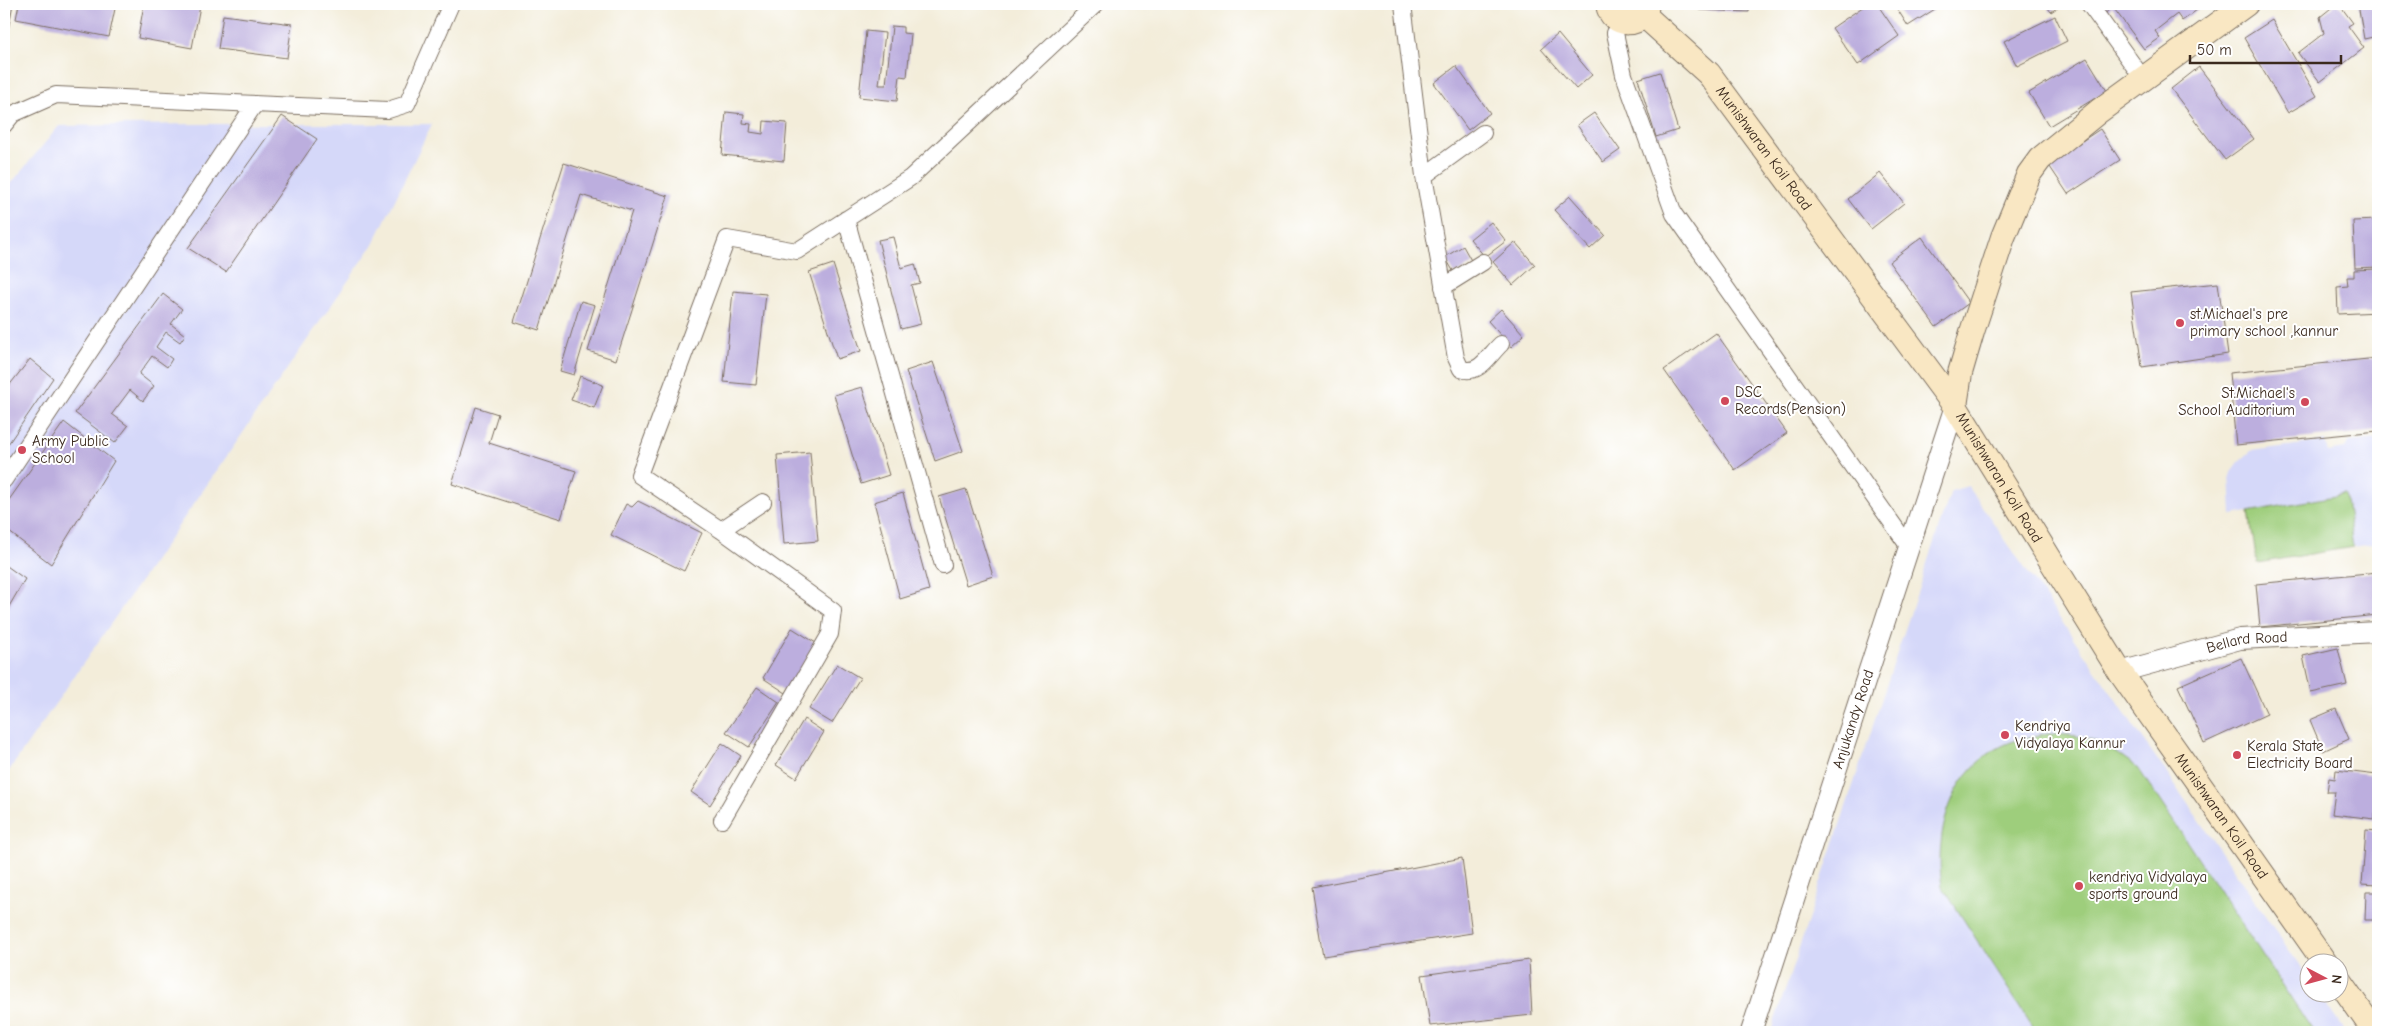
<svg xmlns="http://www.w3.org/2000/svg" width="2382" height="1036" viewBox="0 0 2382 1036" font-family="'Comic Neue',sans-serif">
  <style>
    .built { fill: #d5d8f9 }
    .green { fill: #9ece7c; stroke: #6c7c4d }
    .building { fill: #bcaede }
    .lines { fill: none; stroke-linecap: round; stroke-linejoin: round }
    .minor-casing { stroke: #7b6e60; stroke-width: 18 }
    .tertiary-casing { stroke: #7b6e60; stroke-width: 22 }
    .secondary-casing { stroke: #7b6e60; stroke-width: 26 }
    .minor { stroke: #fff; stroke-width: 16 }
    .tertiary { stroke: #fff; stroke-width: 20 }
    .secondary { stroke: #f9e7c3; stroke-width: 24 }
    .poi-dot { fill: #d1495b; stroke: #fff; stroke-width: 2 }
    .labels { text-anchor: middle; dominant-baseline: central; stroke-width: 4; stroke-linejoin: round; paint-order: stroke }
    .street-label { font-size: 15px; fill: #3b2a1e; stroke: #fff }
    .poi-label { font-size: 15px; fill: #3b2a1e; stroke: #fff; text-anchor: start }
  </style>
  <rect width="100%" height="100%" fill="#fff"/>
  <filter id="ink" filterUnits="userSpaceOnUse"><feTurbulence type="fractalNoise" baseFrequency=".02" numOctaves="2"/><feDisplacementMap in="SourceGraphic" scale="10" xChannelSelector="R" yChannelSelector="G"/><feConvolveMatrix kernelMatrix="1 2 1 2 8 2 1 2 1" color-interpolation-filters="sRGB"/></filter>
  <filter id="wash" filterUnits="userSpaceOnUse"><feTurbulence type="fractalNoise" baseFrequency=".0096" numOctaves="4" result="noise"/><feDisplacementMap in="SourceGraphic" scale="20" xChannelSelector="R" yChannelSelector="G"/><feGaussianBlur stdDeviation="1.12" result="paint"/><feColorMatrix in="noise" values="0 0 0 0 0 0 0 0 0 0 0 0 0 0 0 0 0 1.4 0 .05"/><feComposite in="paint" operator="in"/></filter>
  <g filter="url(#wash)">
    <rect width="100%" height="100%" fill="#f3edda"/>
    <path class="built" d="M195 124H432L373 245 4 778V192L59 126Z
      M2378 439V543L2353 547 2345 494 2232 515 2230 474 2239 462 2251 451 2325 441 2328 452 2345 449 2348 442Z
      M1968 486 2309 979 2310 994H2320L2346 1032H1771L1951 491Z"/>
    <path class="green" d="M2345 494 2353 547 2257 563 2249 512Z
      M2044 734C2089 734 2102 741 2138 768L2313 1032H2036L1942 886C1934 832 1951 770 2004 745 2016 739 2031 737 2044 734Z"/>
    <g id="blocks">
      <path class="building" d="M4 4H13L5 46H4Z
        M19 4H116L109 37 16 19Z
        M144 4H189L200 6 192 48 138 38Z
        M1699 4H1749V12L1699 10Z
        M1750 4H1765L1764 6 1750 5Z
        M1867 4H1877L1899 36 1858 65 1832 28Z
        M1894 4H1943L1908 26Z
        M2045 4H2063L2051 12Z
        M2098 4H2198L2201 7 2182 21 2177 14 2155 31 2160 38 2144 49 2112 6 2105 14Z
        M2336 4H2339L2353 23 2348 26 2364 48 2320 82 2298 53 2324 33 2320 17Z
        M2358 4H2378V36L2364 39Z
        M223 15 292 24 287 58 218 49Z
        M2055 16 2067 41 2017 66 2004 41Z
        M2272 20 2317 96 2288 113 2244 38Z
        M892 26 903 27V33L911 34 907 77 900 76 897 101 859 97 866 31 885 33 879 85H886Z
        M1558 34 1592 75 1576 89 1541 49Z
        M2087 58 2107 91 2049 126 2029 93Z
        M1456 66 1490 113 1468 130 1434 83Z
        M2199 67 2254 139 2225 160 2171 89Z
        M1660 72 1678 130 1656 137 1638 79Z
        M726 112 744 114 743 123 751 124 750 132 763 134 764 121 787 123 784 161 722 155Z
        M1594 113 1620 150 1603 162 1577 125Z
        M282 116 317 139 226 272 188 248Z
        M2100 129 2120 160 2068 194 2048 164Z
        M564 163 668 196 616 360 588 351 632 211 581 195 539 330 514 322Z
        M1880 173 1904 203 1871 229 1848 199Z
        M1570 196 1605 235 1590 249 1554 210Z
        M2378 220V267L2355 268 2353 221Z
        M1491 222 1506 241 1485 257 1470 239Z
        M893 237 901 268 915 264 920 283 911 285 921 324 901 329 878 240Z
        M1922 237 1969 303 1936 327 1889 262Z
        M1515 242 1535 265 1513 285 1493 262Z
        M1463 246 1473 264 1455 274 1445 257Z
        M833 264 861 351 837 359 809 272Z
        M2378 269V312L2338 314 2337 287 2348 286 2347 277H2354V270Z
        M2218 283 2228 354 2142 367 2131 292Z
        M733 291 766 294 756 385 724 382Z
        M163 294 182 309 171 324 185 335 180 342 166 332 156 347 172 359 167 367 152 356 139 374 154 386 143 401 130 390 112 414 128 426 115 443 75 413Z
        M581 301 595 305 574 375 560 371Z
        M1501 309 1524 335 1511 347 1488 321Z
        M1716 333 1787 433 1735 470 1664 370Z
        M2378 358V431L2236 445 2229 373Z
        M30 359 53 378 4 450V392Z
        M933 362 963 451 935 461 906 371Z
        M580 376 603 385 594 408 571 400Z
        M862 387 889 475 861 484 834 395Z
        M476 407 498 414 489 443 576 471 561 519 452 484Z
        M64 422 114 461 51 564 4 528V507Z
        M810 452 818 541 784 544 777 455Z
        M966 489 993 576 966 585 939 497Z
        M903 493 929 590 900 599 874 502Z
        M638 501 702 533 684 571 611 535 626 504 632 507Z
        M4 564 25 579 4 615Z
        M2378 572V615L2260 627 2256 584Z
        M792 628 816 643 786 693 763 678Z
        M2338 648 2347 685 2311 693 2303 656Z
        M2241 658 2267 714 2204 743 2178 686Z
        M837 664 860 678 832 723 809 709Z
        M757 687 779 702 749 747 726 732Z
        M2377 691H2378V713L2374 712Z
        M2336 709 2349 739 2323 751 2310 720Z
        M804 719 824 732 796 778 776 765Z
        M722 743 741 756 710 805 691 792Z
        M2336 770 2377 775 2375 791H2378V814H2375V819L2332 814 2335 792H2327L2329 778 2335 779Z
        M2366 830 2378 831V885L2362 884Z
        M1462 858 1472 933 1323 956 1312 887Z
        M2366 892H2378V920H2365Z
        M1529 960 1532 1015 1430 1026 1422 975Z"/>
    </g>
  </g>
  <g filter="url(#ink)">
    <use href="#blocks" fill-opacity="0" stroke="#7b6e60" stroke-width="1"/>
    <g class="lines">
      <g class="minor-casing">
        <path id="minor" d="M1403 4 1424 176 1456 358 1461 369C1480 375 1488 356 1501 344
          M2089 4 2144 80
          M1621 22 1615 33 1624 75 1674 214 1909 547
          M4 125 13 114 56 95 388 110 407 104 451 4
          M1424 176 1483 133
          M846 219 943 565
          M1443 287 1483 262
          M4 480 255 104
          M721 530 763 502
          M722 820 830 634 833 611 721 530 639 475 727 239 797 251 910 178 1096 4"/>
      </g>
      <g class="tertiary-casing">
        <g id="tertiary">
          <path id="s1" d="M2120 672 2240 639 2378 632"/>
          <path id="s2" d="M1751 1032 1955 406"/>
        </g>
      </g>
      <g class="secondary-casing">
        <g id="secondary">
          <path d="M1608 4C1611 29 1645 28 1647 4"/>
          <path id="s3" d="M1644 15 1709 74 1955 406 2120 672 2326 964"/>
          <path d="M1955 406 1960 373 1972 332 2003 237 2029 174 2040 159 2099 111 2246 4"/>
          <path d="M2340 982 2375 1032"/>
        </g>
      </g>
      <use href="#minor" class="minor"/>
      <use href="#tertiary" class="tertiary"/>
      <use href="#secondary" class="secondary"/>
    </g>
  </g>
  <g class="poi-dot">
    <circle cx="2180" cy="323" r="5"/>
    <circle cx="1725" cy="401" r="5"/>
    <circle cx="2305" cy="402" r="5"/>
    <circle cx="22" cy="450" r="5"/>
    <circle cx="2005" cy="735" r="5"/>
    <circle cx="2237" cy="755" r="5"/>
    <circle cx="2079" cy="886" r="5"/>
  </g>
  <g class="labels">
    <g class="street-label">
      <text stroke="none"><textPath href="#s3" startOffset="180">Munishwaran Koil Road</textPath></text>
      <text stroke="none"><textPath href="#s3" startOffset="585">Munishwaran Koil Road</textPath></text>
      <text stroke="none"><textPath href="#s1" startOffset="131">Bellard Road</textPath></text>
      <text stroke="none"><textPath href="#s2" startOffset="329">Anjukandy Road</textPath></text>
      <text stroke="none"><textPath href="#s3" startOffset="990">Munishwaran Koil Road</textPath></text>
    </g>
    <g class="poi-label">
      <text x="2190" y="314">st.Michael's pre<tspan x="2190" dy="17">primary school ,kannur</tspan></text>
      <text x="1735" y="392">DSC<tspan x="1735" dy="17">Records(Pension)</tspan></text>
      <text x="2295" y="393" text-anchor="end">St.Michael's<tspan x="2295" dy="17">School Auditorium</tspan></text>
      <text x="32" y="441">Army Public<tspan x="32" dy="17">School</tspan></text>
      <text x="2015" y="726">Kendriya<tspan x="2015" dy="17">Vidyalaya Kannur</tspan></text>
      <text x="2247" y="746">Kerala State<tspan x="2247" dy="17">Electricity Board</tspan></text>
      <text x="2089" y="877">kendriya Vidyalaya<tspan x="2089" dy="17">sports ground</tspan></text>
    </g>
  </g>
  <rect width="2382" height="1036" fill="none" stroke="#fff" stroke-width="20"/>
  <g transform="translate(2324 978) rotate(96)"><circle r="24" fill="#ffffff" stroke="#b1aaa5"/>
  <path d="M0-4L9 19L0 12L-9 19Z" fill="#d1495b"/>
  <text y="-8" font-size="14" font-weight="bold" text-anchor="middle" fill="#3b2a1e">N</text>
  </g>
  <path d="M2190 55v8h151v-8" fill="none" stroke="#3b2a1e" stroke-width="2.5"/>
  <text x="2197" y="55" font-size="15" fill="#3b2a1e" stroke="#ffffff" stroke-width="4" paint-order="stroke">50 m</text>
</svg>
